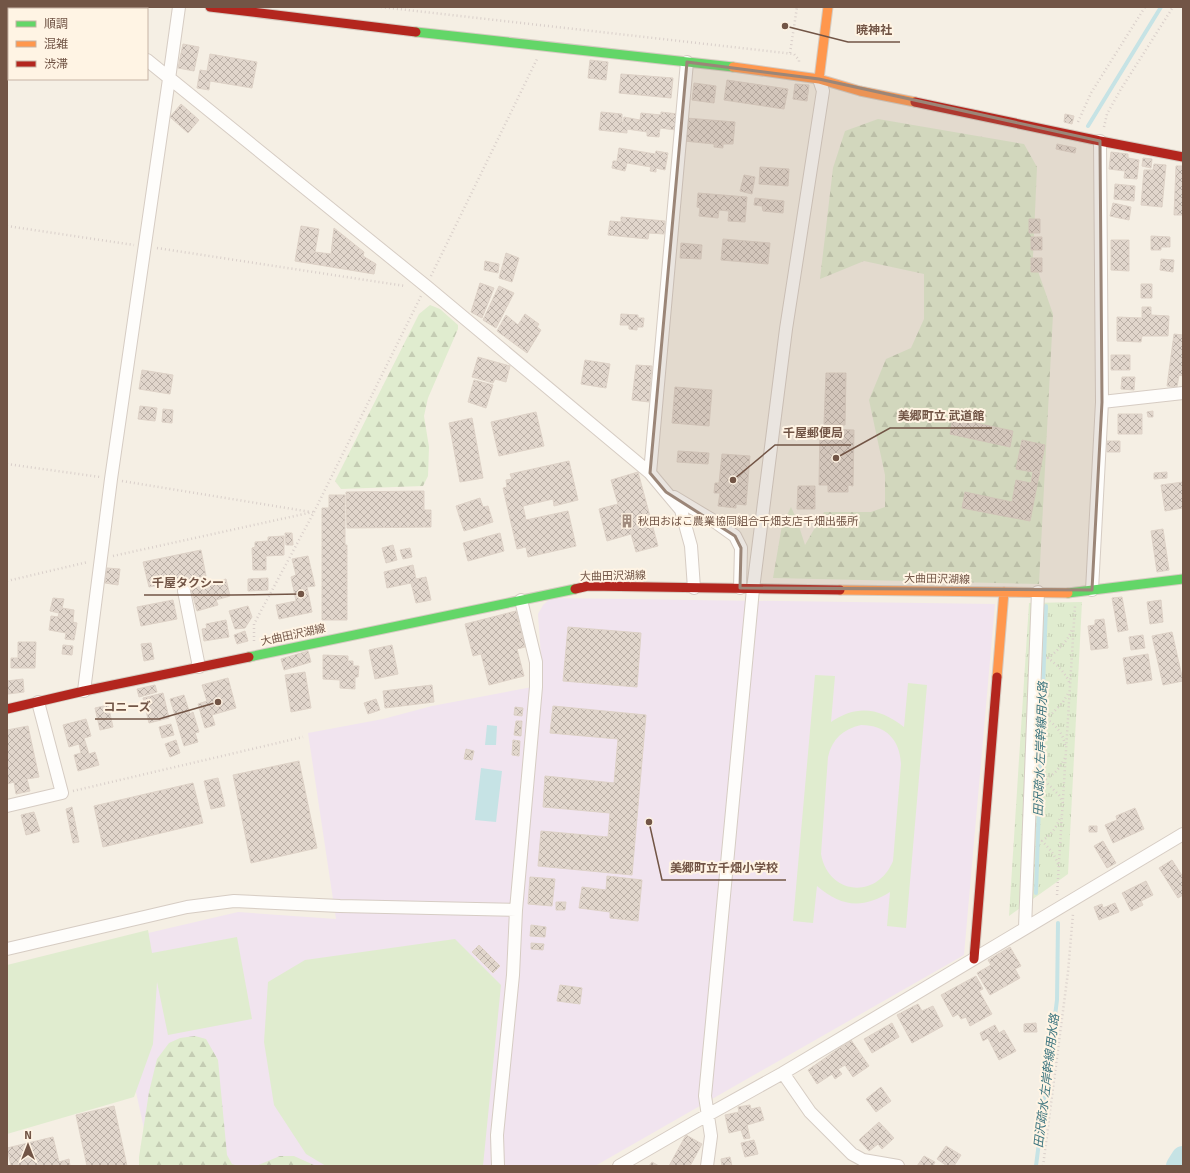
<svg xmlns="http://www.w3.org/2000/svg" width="1190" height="1173" viewBox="0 0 1190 1173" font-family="Signika,'Noto Sans JP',sans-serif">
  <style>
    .education { fill: #f1e4ef }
    .forest { fill: url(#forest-firs) }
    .park { fill: url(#park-tufts) }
    .pitch { fill: #e0eccf; fill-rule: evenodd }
    .water { fill: #c6e3e5 }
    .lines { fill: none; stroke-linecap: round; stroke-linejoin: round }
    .stream { stroke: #c6e3e5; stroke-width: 4 }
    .river { stroke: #c6e3e5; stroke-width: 24 }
    .building { fill: url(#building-cross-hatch); stroke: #ded2c7 }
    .street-casing { stroke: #d6ccc3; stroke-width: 14 }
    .fast-casing { stroke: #d5cbc1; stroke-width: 11 }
    .slow-casing { stroke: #d5cbc1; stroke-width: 11 }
    .jam-casing { stroke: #d5cbc1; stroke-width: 11 }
    .path { stroke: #d9cfca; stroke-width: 2.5; stroke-dasharray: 1 3; stroke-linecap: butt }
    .street { stroke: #fefdfb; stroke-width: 12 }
    .fast { stroke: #63d668; stroke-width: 9 }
    .slow { stroke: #ff974d; stroke-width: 9 }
    .jam { stroke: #b3261e; stroke-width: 9 }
    .marked { fill: #9b8678; fill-opacity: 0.2; stroke: #9b8678; stroke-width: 3; stroke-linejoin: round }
    .labels { text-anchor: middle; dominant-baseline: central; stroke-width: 4; stroke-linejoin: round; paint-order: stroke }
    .poi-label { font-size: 11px; fill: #725546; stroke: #fff4e4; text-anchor: start }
    .street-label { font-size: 11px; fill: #725546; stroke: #fff4e4 }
    .water-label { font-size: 12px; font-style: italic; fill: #3d757f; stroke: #fff4e4 }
    .leader { fill: none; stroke: #725546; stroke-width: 1.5 }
    .callout-dot { fill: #725546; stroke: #fff4e4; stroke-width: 1.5 }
    .callout-label { font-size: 12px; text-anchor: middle; font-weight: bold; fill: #725546; stroke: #fff4e4; stroke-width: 4; stroke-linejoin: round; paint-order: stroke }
  </style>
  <defs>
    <pattern id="forest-firs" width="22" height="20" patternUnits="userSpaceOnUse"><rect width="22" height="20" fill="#e0eccf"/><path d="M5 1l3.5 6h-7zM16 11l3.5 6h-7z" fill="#c4ccb3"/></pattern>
    <pattern id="park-tufts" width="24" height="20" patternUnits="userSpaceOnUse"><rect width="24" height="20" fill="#e0eccf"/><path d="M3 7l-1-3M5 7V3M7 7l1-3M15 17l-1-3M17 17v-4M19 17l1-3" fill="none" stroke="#c4ccb3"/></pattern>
    <pattern id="building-cross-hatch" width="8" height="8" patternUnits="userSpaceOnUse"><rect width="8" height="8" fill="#e1d6cc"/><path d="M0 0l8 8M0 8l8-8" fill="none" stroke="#bbb0a7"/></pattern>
  </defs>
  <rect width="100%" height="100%" fill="#f5efe4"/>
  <path class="education" d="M551 598 995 604 964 955 595 1166H152L136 1092 7 966 238 912 336 919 308 733 383 719 432 706 543 685 538 614 543 605Z"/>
  <path class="forest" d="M878 119 1024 144 1037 167 1033 257 1053 314 1039 584 773 578 782 525 791 507 797 520 805 545 824 512H871L885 507V475L869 400 886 359 911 348 924 319V274L864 261 820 279 833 168 845 131Z
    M430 305 440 309 458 325V329L428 398 424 416 429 447 428 476 423 486 341 489 335 481 419 314Z
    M195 1036 206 1039 218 1060 227 1155 232 1164 238 1166H139V1157L149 1092 157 1059 169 1043 180 1038Z
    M280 1156H294L316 1166H256Z"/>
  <path class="park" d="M1082 602 1068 874 1009 916 1029 603Z"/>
  <path class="pitch" d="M815 675 835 676 831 722C857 704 880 708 904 727L908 683 927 685 906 928 887 926 890 892C863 909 841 907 817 886L813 923 793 921ZM861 725C886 725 900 740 901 764L893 861C877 900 828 895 821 854L828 757C832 739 843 729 861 725Z
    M148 930 152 953 237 937 252 1019 168 1035 157 982 153 1044 134 1097 7 1134V965Z
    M455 939 501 985 483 1166H326L306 1154 274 1105 264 1042 268 982 305 960Z"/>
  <path class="water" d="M487 725 497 726 496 745H485Z
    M481 768 502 771 496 822 475 820Z"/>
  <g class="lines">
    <path class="stream" d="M1088 126 1161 7
      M1036 893 1044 659 1046 606
      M1036 1166 1057 1000 1058 923"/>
    <path class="river" d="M1178 1166 1183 1158"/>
  </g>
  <path class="building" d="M183 44 199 47 194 71 178 68Z
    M210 54 257 62 252 88 210 81 209 90 197 88 200 70 207 71Z
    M590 60 608 62 606 80 588 78Z
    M621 74 673 78 671 98 619 93Z
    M727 80 788 89 784 109 724 100Z
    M694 83 716 86 714 103 692 100Z
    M795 84 809 85 807 101 793 99Z
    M181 104 199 120 188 133 170 117Z
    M601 112 622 114V122H623L624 117 640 120 641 113 661 115V112L678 114 676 130 660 128 659 137 647 136V132L627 129V133L599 130Z
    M1065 114 1074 116 1072 124 1064 122Z
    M686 118 735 122 733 144H723V148L714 147V144L684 141Z
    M1057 144 1076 148 1075 153 1056 149Z
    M619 148 655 154 656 151 668 153 665 170 656 168V172L650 171 651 167 627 163 625 171 612 168 613 161H617Z
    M1111 152 1128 154V158L1139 160 1137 179 1124 178 1125 171 1109 169Z
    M1143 158 1152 159 1151 168 1142 166Z
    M1154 164 1166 165 1162 207 1141 205 1144 170H1153Z
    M1176 166H1183V215H1174Z
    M760 167 789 169 788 186 759 184Z
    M744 175 755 177 752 194 740 191Z
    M1115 184 1135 186 1134 201 1114 199Z
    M698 193 747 197 745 222 728 221 729 211 719 210 718 218 699 216 700 208 697 207Z
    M755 198 784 201 783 213 763 211 762 206 754 205Z
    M1113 203 1131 207 1129 220 1110 216Z
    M621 217 665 221 664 234 649 233 648 239 608 235 610 221 621 222Z
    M1029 219H1040V233H1029Z
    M301 226 319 229 315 252 331 254 334 228 364 252 363 256 376 264 374 274 295 261Z
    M1151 236 1170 237V247H1161V250H1151Z
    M1031 237H1042V250H1031Z
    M723 239 770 243 768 264 721 260Z
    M1111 240H1129V271L1111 270Z
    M681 243 702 245 701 259 680 258Z
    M506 253 519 258 512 282 499 278Z
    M1031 258H1042V272H1031Z
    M1161 259 1174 260 1173 272 1160 270Z
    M485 261 499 264 498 273 484 270Z
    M480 283 494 288 482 318 471 312Z
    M1141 284H1152V298H1141Z
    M499 286 514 293 496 328 483 320Z
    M1142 307H1151V315L1169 316 1168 336H1142L1141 342 1117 341V317L1142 318Z
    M525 314 539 324 537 327 541 330 527 353 497 331 506 315 518 325Z
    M621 314 638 315V318H644L643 327H637V330L629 329V325H620Z
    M1174 334 1183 335V376L1179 375 1177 387 1167 386Z
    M1111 355H1130V370H1111Z
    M478 357 510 366 506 382 495 379 493 383 472 377Z
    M585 360 610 364 606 388 581 384Z
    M636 365 652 366 649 402 632 400Z
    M142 370 173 375 170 394 139 389Z
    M826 373H846L845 425 824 424Z
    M1122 377H1135L1134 390 1121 389Z
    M474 380 493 385 486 408 468 402Z
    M675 387 712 390 709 426 672 423Z
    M140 406 157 408 155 421 138 419Z
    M163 409 173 410 172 423 162 422Z
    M1153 411V417H1148L1147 412Z
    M536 412 544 446 499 456 491 422Z
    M1118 414H1142V434H1118Z
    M472 418 483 478 460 482 449 423Z
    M953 418 1013 431 1010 447 950 434Z
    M820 429 854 430 853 486 848 485V492H828V485H819Z
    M1022 440 1045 445 1030 521 962 508 965 492 1012 502 1016 480 1031 483 1033 472 1016 469Z
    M1107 441H1120V452H1107Z
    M678 451 709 453 708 464 677 462Z
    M722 454 750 456 746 505 736 504V508L718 506 720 493H714L715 483H719Z
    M569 461 578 500 554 506 553 499 523 506 526 520 568 511 576 546 528 557 526 547 517 549 503 488 507 487 506 480 512 479 510 474Z
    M638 472 658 546 636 552 631 534 607 541 599 509 618 504 611 480Z
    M1167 472V478L1154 479V473Z
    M1183 482V508L1165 511 1161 485Z
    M798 486H815V509H797Z
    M424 491V510H431V527L347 528 346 492Z
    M329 495H345V545H347V620H322V508H329Z
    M480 498 483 507 488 506 493 522 464 531 456 506Z
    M1163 529 1169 570 1157 572 1151 531Z
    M285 533H292L293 545H286Z
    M500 533 504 551 468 561 463 543Z
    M284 536V555L266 556V570H253L252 548 255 547V542L268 541V537Z
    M393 545 397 560 386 563 382 548Z
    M410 548 412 557 403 559 400 550Z
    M201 550 206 576 149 587 143 562Z
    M308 556 315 586 307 587 312 612 279 619 276 605 296 601 291 577 296 575 292 559Z
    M413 565 416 579 426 577 431 600 416 603 411 583 387 588 384 572Z
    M107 568 120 569 118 585 105 583Z
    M268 578V590L248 591V579Z
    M226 579 230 596 216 600 218 605 197 611 191 589Z
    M1122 597 1128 630 1118 632 1112 598Z
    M53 598 64 599 62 608 74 610 73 622 77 623 74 640 65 639 66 633 49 630 51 616 58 617 59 613 50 611Z
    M173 600 177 619 141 626 137 607Z
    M1161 600 1163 622 1150 624 1147 602Z
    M248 606 252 617 245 628 235 629 229 611Z
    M516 611 525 647 517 649 524 676 489 685 481 654 473 656 465 624Z
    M1104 619 1108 648 1091 650 1088 626 1095 625V620Z
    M226 620 229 637 204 641 202 629 207 628 206 624Z
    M568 627 641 633 637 687 563 681Z
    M245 631 248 641 237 644 234 635Z
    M1172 632 1183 681 1163 685 1152 636Z
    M1143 635 1145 648 1131 650 1129 637Z
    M18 642H36L35 668H11V658H18Z
    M151 643 154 659 144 661 141 644Z
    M63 645 73 646 72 655 62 654Z
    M392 645 398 674 375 679 369 650Z
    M308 651 311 662 284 670 281 659Z
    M1148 654 1152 680 1127 684 1123 658Z
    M323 655 348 656V661H353V666H359L358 677H355V689L340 688V680L323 679Z
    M305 672 311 708 291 712 285 675Z
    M228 678 236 708 212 715 215 725 205 728 198 704 207 701 202 685Z
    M23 679 24 692 8 694 7 681Z
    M155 685 157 692 139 697 137 689Z
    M432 685 434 702 385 708 383 691Z
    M163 693 169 718 149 723 143 698Z
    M184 695 190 714 193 712 199 732 195 733 198 742 184 746 170 699Z
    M376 699 380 710 368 714 364 703Z
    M108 705 113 727 100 730 95 708Z
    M553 706 646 715 632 875 538 866 541 831 608 837 610 813 543 807 545 776 614 783 618 739 550 733Z
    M515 707 523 708 522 716 514 715Z
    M86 719 91 736 84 738 89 754 95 752 99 765 78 771 74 755 81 753 79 744 69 747 63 725Z
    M516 721H522L521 736 514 735Z
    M171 724 174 735 162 738 159 727Z
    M28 726 39 777 27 779 30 791 16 794 14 782 7 784V730Z
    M176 740 180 753 170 757 165 744Z
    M513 740 520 741 519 756 512 755Z
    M466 749 474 751 472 760 464 759Z
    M299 761 317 848 251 863 233 775Z
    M218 778 225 806 211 809 204 781Z
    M193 783 203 823 103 847 94 806Z
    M72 807 79 842 73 843 66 809Z
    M1135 808 1144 829 1113 843 1105 825 1117 820 1116 816Z
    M34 812 40 831 26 835 21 815Z
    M1089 826H1097V832H1089Z
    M1103 841 1116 863 1107 868 1094 846Z
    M1172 860 1183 877V895L1178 898 1159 868Z
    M607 876 642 880 638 921 610 918V912L579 908 582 887 606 890Z
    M530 877 555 879 552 906 528 904Z
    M1146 881 1153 895 1141 901 1143 905 1131 911 1122 893Z
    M556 902H566L565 910H556Z
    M1115 903 1119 912 1099 920 1094 907 1102 904 1103 908Z
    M531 925 546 927 545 937 530 936Z
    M531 943 544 944 543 950 531 949Z
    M479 945 500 966 493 973 472 952Z
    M1010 947 1021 966 1015 969 1020 978 990 995 977 973 991 965 988 960Z
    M976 976 983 989 979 991 992 1014 970 1026 966 1017 961 1019 958 1014 953 1017 941 995Z
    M560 985 582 988 580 1004 557 1001Z
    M918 1004 922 1011 933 1006 943 1026 912 1043 897 1015Z
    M892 1023 899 1037 872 1053 864 1039Z
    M1036 1023 1037 1032H1024V1024Z
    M995 1025 999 1033 1004 1030 1016 1051 999 1060 988 1038 983 1041 980 1033Z
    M851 1040 869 1066 853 1077 845 1065 838 1069 842 1074 835 1079 832 1074 817 1084 808 1070Z
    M881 1087 891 1101 876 1112 866 1099Z
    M750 1105 751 1109 760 1107 764 1120 747 1125 750 1138 744 1139 741 1130 729 1133 725 1115 739 1112 738 1107Z
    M114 1106 127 1166H87L76 1115Z
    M879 1122 894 1138 882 1149 878 1144 869 1151 859 1140Z
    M686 1135 702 1144 690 1166H669Z
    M53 1137 59 1162 69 1159 70 1166H11L7 1148Z
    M754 1140 758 1154 745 1157 741 1143Z
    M946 1146 961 1155 954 1166H947L937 1159Z
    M924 1156 935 1162 933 1166H917Z
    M730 1157 732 1166H722L721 1159Z
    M652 1162 659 1166H649Z"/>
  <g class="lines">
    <g class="street-casing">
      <path id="street" d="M86 9 89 7
        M147 60 426 286 650 473 681 510 691 546 694 588
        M1102 402 1183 393
        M650 473 687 62
        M674 497 714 521 735 536 741 548 740 588
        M1092 590 1102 402 1100 141
        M184 591 199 667
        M84 691 111 479 169 79 179 7
        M7 806 62 793 38 702
        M1025 928 1038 592
        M7 949 187 907 234 901 340 906 516 910
        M783 1073 810 1112 852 1154 863 1160 898 1166
        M498 1166 497 1135 513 975 516 910 536 687V662L521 600
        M619 1166 695 1122 783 1073 1183 834
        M707 1166 711 1136 705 1096 753 589 786 329 823 91 819 79"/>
    </g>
    <g class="fast-casing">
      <path id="fast" d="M416 32 733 67
        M1068 593 1183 579
        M249 657 575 589"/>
    </g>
    <g class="slow-casing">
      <path id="slow" d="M733 67 819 79 860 91 915 102
        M819 79 828 7
        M840 590 1068 593
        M997 677 1004 592"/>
    </g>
    <g class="jam-casing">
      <path id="jam" d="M210 7 416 32
        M915 102 1100 141 1183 157
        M575 589 588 586 840 590
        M7 709 84 691 249 657
        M974 959 997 677"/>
    </g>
    <path class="path" d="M381 7 794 54 799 60V62
      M790 53 797 7
      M1078 122 1091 93 1145 7
      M1104 127 1107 114 1121 89 1173 7
      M7 226 134 245
      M157 248 405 286
      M431 276 537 59
      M7 464 100 477
      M122 481 311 512
      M113 556 313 512
      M7 581 88 562
      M254 641V624L314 512 421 296
      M1069 682C1065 672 1057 665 1048 658 1058 650 1067 642 1072 630
      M1065 745C1063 733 1056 726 1047 719L1063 702 1069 692
      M73 791 303 737
      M1063 803 1059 795 1044 780C1055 774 1059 769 1065 758
      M1058 864C1055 855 1049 848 1042 841 1052 834 1056 828 1061 816
      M1057 895 1075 606
      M1043 1166 1068 972 1073 914"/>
    <use href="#street" class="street"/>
    <use href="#fast" class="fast"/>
    <use href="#slow" class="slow"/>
    <use href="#jam" class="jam"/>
  </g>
  <path class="marked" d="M687 62 819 79 1100 141 1102 402 1092 590 740 588 741 548 735 536 666 492 650 473Z"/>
  <defs>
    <g id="building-bare" transform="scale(1.08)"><path d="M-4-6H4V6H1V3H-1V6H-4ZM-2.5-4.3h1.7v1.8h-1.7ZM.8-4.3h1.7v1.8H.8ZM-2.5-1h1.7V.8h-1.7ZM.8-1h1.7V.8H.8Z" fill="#a08b7d" stroke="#fff4e4" stroke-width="2.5" paint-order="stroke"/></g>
  </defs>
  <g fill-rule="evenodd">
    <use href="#building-bare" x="627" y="521"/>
  </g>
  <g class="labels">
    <g class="poi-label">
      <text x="638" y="521">秋田おばこ農業協同組合千畑支店千畑出張所</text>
    </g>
    <g class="street-label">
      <text transform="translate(613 576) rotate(-1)">大曲田沢湖線</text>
      <text transform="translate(937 579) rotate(1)">大曲田沢湖線</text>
      <text transform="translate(293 635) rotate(-12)">大曲田沢湖線</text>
    </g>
    <g class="water-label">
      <text transform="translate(1041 749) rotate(-88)">田沢疏水 左岸幹線用水路</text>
      <text transform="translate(1047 1081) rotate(-83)">田沢疏水 左岸幹線用水路</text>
    </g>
  </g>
  <path class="leader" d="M785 26L848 42H900M836 458L890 428H992M733 480L775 445H851M301 594L232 595H144M218 702L159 719H95M649 822L662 880H786"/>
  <g class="callout-dot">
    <circle cx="785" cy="26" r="4"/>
    <circle cx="836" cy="458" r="4"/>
    <circle cx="733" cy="480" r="4"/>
    <circle cx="301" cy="594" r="4"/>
    <circle cx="218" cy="702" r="4"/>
    <circle cx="649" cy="822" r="4"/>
  </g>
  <g class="callout-label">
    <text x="874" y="34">暁神社</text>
    <text x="941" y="420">美郷町立 武道館</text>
    <text x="813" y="437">千屋郵便局</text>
    <text x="188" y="587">千屋タクシー</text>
    <text x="127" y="711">コニーズ</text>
    <text x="724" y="872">美郷町立千畑小学校</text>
  </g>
  <rect width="1190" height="1173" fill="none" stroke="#725546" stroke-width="16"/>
  <rect x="8" y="8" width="140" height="72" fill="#fff4e4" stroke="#c7b4a5"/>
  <rect x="16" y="21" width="20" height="6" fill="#63d668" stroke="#c7b4a5"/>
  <text x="44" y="28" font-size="12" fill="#725546">順調</text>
  <rect x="16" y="41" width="20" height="6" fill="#ff974d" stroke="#c7b4a5"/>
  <text x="44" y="48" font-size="12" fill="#725546">混雑</text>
  <rect x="16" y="61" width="20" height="6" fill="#b3261e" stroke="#c7b4a5"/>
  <text x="44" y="68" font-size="12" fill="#725546">渋滞</text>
  <g transform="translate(28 1145)" stroke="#fff4e4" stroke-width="3" paint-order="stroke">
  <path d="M0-3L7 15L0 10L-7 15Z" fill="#725546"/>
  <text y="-6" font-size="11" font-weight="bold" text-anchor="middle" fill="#725546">N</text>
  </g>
</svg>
